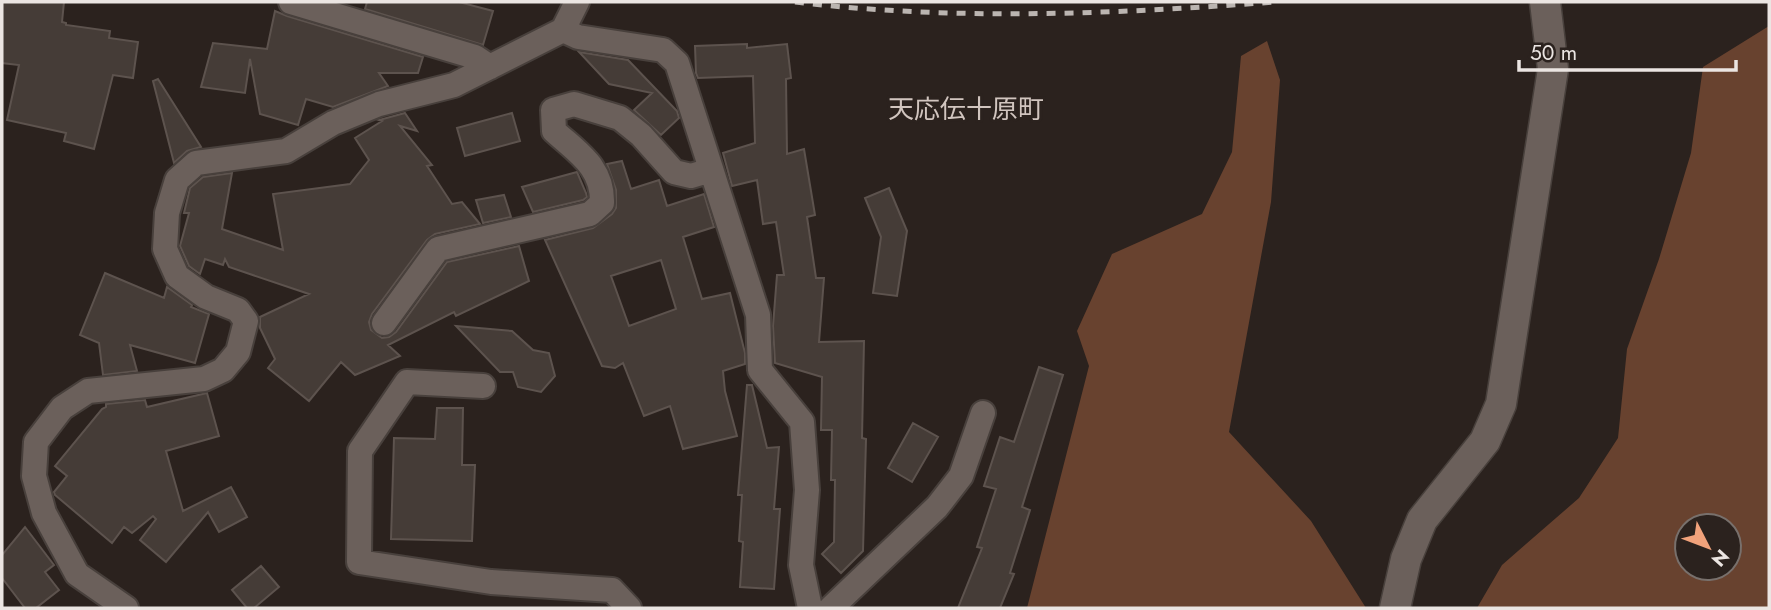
<svg xmlns="http://www.w3.org/2000/svg" width="1771" height="610" viewBox="0 0 1771 610" font-family="Jost,'Noto Sans JP',sans-serif">
  <style>
    .forest { fill: #68422f; fill-rule: evenodd }
    .building { fill: #453c37; stroke: #5d534e; stroke-width: 2; fill-rule: evenodd }
    .lines { fill: none; stroke-linecap: round; stroke-linejoin: round }
    .minor-casing { stroke: #48403c; stroke-width: 28 }
    .tertiary-casing { stroke: #48403c; stroke-width: 33 }
    .minor { stroke: #6b605b; stroke-width: 24 }
    .tertiary { stroke: #6b605b; stroke-width: 30 }
    .rail { stroke: #bbb5b1; stroke-width: 5; stroke-dasharray: 9 9; stroke-linecap: butt }
    .labels { text-anchor: middle; dominant-baseline: central; stroke-width: 6; stroke-linejoin: round; paint-order: stroke }
    .neighbourhood-label { font-size: 26px; fill: #d1c5bf; stroke: #2b221e }
  </style>
  <rect width="100%" height="100%" fill="#2b221e"/>
  <path class="forest" d="M1769 26V608H1477L1502 565 1579 498 1618 438 1627 349 1659 259 1691 153 1703 67ZM1687 526H1729V568H1687Z
    M1267 41 1280 80 1271 202 1229 432 1311 521 1366 608H1027L1089 366 1077 331 1112 254 1202 214 1232 152 1241 56Z"/>
  <path class="building" d="M2 2H64L62 22 66 23V25L110 31 109 38 138 42 133 78 113 75 94 149 64 141 66 133 7 120 19 65 2 63Z
    M367 2H459L493 11 483 45 365 9Z
    M275 11 287 16 423 57 418 73H379L388 86 333 107 306 99 298 125 260 114 250 59 245 93 201 87 213 43 267 49Z
    M747 44V48L787 44 791 78 786 79 787 154 804 149 815 215 807 217 816 278H824L819 342 864 341 862 438 866 439 863 551 841 573 822 554 834 542 835 480H831L832 430H821L822 377 775 363 773 326 777 275H784L776 222 763 224 757 180 732 186 723 153 755 143 753 76 698 78 696 73 695 46Z
    M579 52 628 60 677 111 679 118 661 135 634 110 652 93 609 84Z
    M158 79 201 147 187 151 174 163 153 81Z
    M405 113 417 131 400 126 432 165 427 166 452 204 462 202 480 224 435 234 427 240 372 314 369 322 371 330 382 338 389 337 396 332 447 262 519 246 529 281 456 316 454 312 388 345 400 356 355 375 341 362 309 401 268 368 275 359 260 328V317L309 294 229 267 225 259 223 265 205 259 200 274 189 266 180 246 189 213H184L190 188 203 177 232 173 222 229 283 250 273 194 350 184 369 160 355 138 382 121 379 120Z
    M512 113 520 141 465 156 457 128Z
    M622 161 631 189 659 180 667 206 704 194 714 227 683 237 702 299 730 293 745 353V364L723 371 725 391 737 436 683 449 670 406 644 416 623 363 615 368 602 366 545 240 593 228 612 214 616 208V190L607 164ZM661 260 676 309 629 326 611 276Z
    M577 172 586 193 587 197 583 200 533 212 522 187Z
    M889 188 907 231 897 296 873 293 881 237 865 198Z
    M504 195 511 217 483 223 476 200Z
    M105 273 164 298 167 287 192 305 191 307 209 314 195 363 130 345 137 371 103 375 99 343 80 335Z
    M456 326 512 331 533 350 549 353 555 376 541 392 518 387 513 372H500Z
    M1039 367 1063 375 1022 507 1030 510 1010 573 1014 574 1000 608H958L982 548 977 547 996 489 984 486 1000 437 1014 442Z
    M747 385H752L767 448 779 447 774 509H780L774 589 740 587 743 542 739 541 742 495H738Z
    M207 393 219 436 166 451 183 511 231 487 247 517 219 532 208 512 166 562 140 540 156 519 153 516 132 533 124 527 112 543 55 495 54 492 67 476 55 466 102 409 106 407V404L145 400 147 407Z
    M437 408H463L462 465H475L472 541 391 539 394 438 435 439Z
    M913 423 938 437 912 482 888 468Z
    M25 527 54 565 45 572 59 590 36 608H25L2 578V555Z
    M261 566 279 587 254 608H247L232 590Z"/>
  <g class="lines">
    <g class="minor-casing">
      <path id="minor" d="M291 2 475 57 490 67
        M563 30 578 37 663 50 677 63 758 315 760 370 802 422 807 490 801 565 810 608
        M384 323 438 249 590 214 602 203C603 167 578 153 554 131L553 110 574 104 620 118 641 135 674 172 691 176 711 170
        M483 386 407 382 360 451 359 562 491 582 612 590 629 608
        M126 608 77 574 44 513 34 476 36 442 62 408 88 391 204 379 223 370 238 352 246 321 238 310 206 297 177 276 165 249 167 213 177 180 196 163 286 151 333 123 379 104 454 85 563 30 577 2
        M831 608 937 507 961 476 983 413"/>
    </g>
    <g class="tertiary-casing">
      <path id="tertiary" d="M1395 608 1406 559 1422 520 1485 441 1501 404 1553 69 1545 2"/>
    </g>
    <use href="#minor" class="minor"/>
    <use href="#tertiary" class="tertiary"/>
    <path class="rail" d="M795 2C955 21 1115 14 1275 2"/>
  </g>
  <g class="labels">
    <g class="neighbourhood-label">
      <text x="966" y="109">天応伝十原町</text>
    </g>
  </g>
  <rect width="1771" height="610" fill="none" stroke="#ebe5e2" stroke-width="7"/>
  <g transform="translate(1708 547) rotate(132)"><circle r="33" fill="#2b221e" stroke="#78706c" stroke-width="2"/>
  <path d="M0-5L12 26L0 18L-12 26Z" fill="#f1a27b"/>
  <text y="-10" font-size="19" font-weight="bold" text-anchor="middle" fill="#ebe5e2">N</text>
  </g>
  <path d="M1519 60v10h217v-10" fill="none" stroke="#ebe5e2" stroke-width="3.5"/>
  <text x="1530" y="60" font-size="21" fill="#ebe5e2" stroke="#2b221e" stroke-width="5" paint-order="stroke">50 m</text>
</svg>
